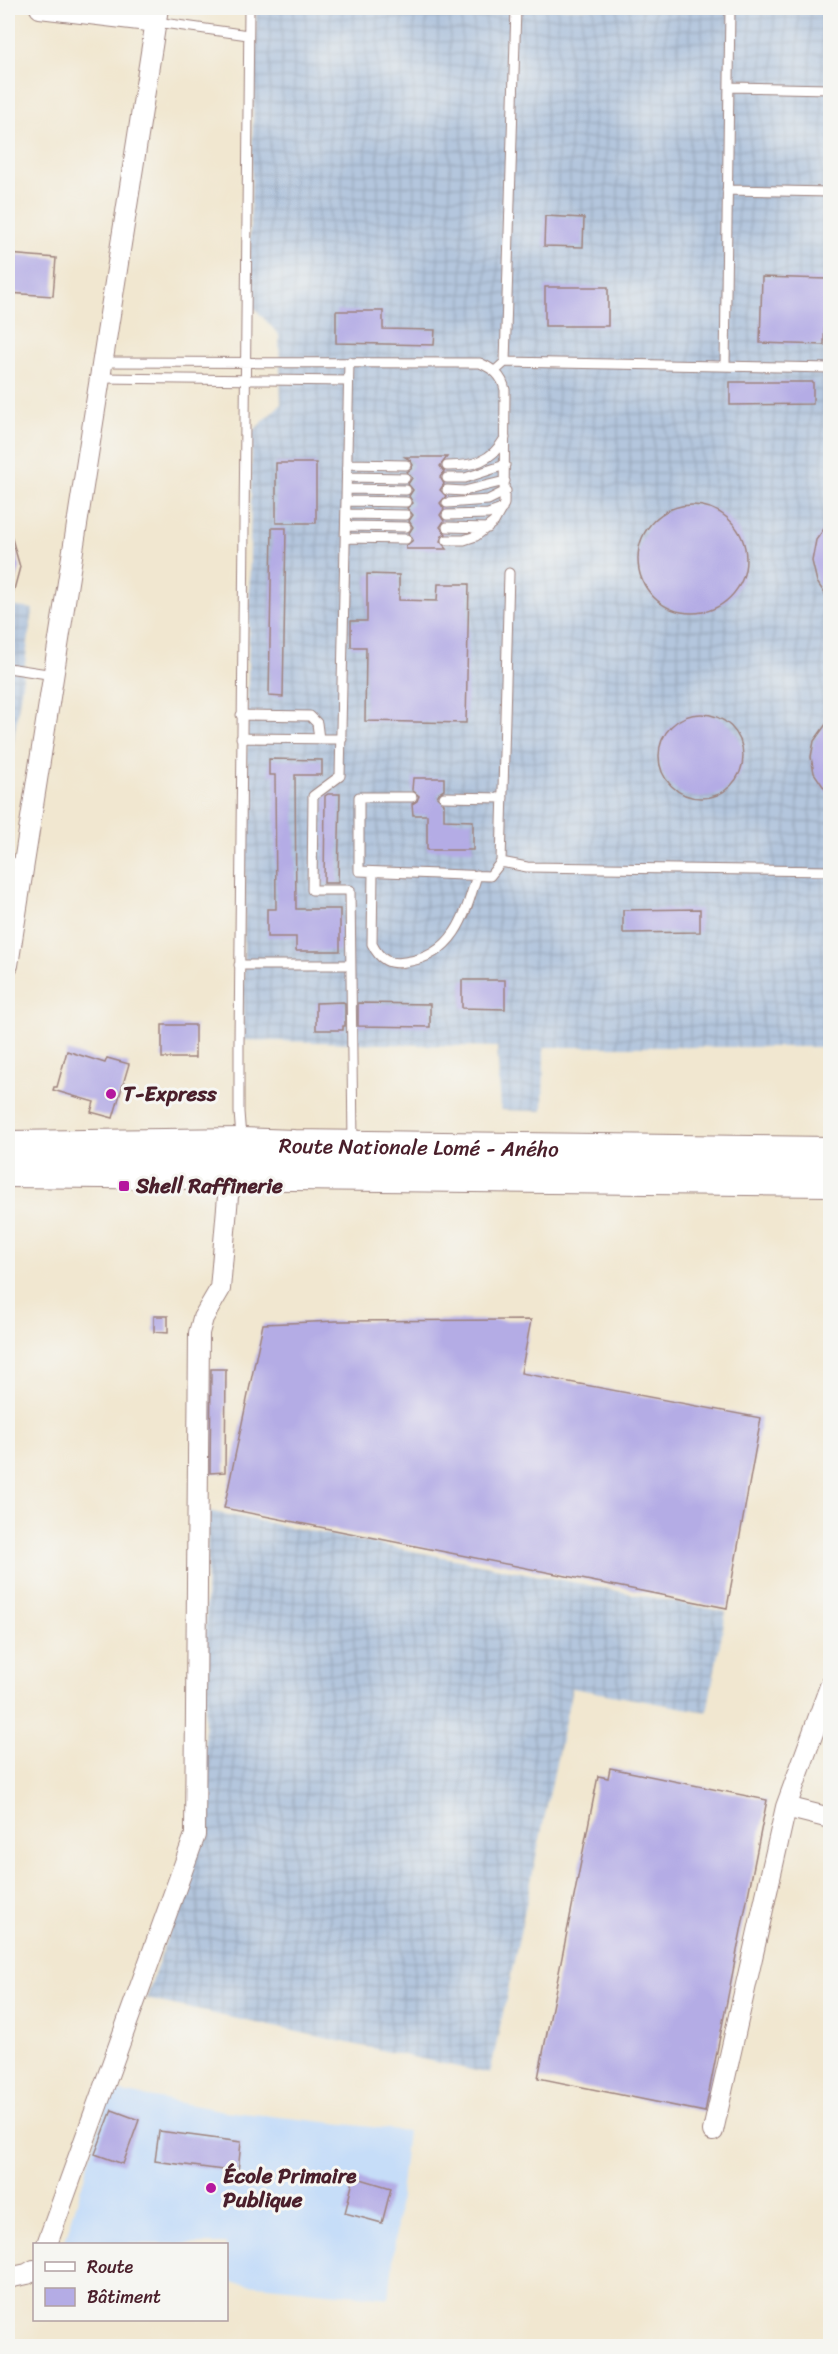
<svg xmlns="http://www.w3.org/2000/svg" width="838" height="2354" viewBox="0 0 838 2354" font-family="Sriracha,sans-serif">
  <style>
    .built { fill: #c6ddf8 }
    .industrial { fill: url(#industrial-grid) }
    .building { fill: #b4ace5 }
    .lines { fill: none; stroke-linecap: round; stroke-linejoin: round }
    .service-casing { stroke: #9e837e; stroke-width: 11 }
    .minor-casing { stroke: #9e837e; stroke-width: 22 }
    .trunk-casing { stroke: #9e837e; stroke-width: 34 }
    .service { stroke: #fff; stroke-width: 9 }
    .minor { stroke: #fff; stroke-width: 20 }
    .trunk { stroke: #fff; stroke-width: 32 }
    .poi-dot { fill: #b5179e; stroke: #f6f6f2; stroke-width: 2 }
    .labels { text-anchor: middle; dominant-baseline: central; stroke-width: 6; stroke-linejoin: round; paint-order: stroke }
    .poi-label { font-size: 21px; font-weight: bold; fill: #4a1f2b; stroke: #f6f6f2; text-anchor: start }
    .street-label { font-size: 21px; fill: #4a1f2b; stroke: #f6f6f2 }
  </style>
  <defs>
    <pattern id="industrial-grid" width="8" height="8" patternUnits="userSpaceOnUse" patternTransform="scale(1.5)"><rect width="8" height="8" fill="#b4c6dd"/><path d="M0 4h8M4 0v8" fill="none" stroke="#9caabe"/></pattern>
  </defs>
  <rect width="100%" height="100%" fill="#f6f6f2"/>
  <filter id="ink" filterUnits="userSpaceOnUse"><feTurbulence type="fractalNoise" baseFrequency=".0167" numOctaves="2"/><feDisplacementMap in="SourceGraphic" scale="12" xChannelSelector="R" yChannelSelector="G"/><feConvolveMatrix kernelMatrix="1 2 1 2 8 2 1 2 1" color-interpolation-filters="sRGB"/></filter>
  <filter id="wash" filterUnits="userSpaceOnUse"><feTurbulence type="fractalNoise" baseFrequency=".008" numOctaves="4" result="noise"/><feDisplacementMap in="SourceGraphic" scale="24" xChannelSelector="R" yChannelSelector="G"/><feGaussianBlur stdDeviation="1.35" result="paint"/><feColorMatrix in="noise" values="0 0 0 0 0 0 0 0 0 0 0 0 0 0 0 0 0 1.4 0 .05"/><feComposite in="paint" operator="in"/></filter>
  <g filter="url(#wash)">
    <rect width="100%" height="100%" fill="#f1e7d0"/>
    <path class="built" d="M111 2090 225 2111 407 2131 389 2298 227 2282 226 2244H64Z"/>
    <path class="industrial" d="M256 8H830V1047H544L543 1111 501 1110 497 1047 242 1040 252 432 281 404 279 335 248 301Z
      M8 606 33 609 8 778Z
      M208 1511 726 1612 707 1712 572 1688 490 2074 146 1999 204 1828 205 1643Z"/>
    <g id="blocks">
      <path class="building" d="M545 216 584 218 583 247 544 246Z
        M8 254 56 258 53 296 8 293Z
        M762 277 826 279 824 345 760 343Z
        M545 287H608V326H545Z
        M336 311H383V329L435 330 434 345 336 343Z
        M730 382H813V404L730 405Z
        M405 457H447L440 466 444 472 440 477 444 484 440 490 446 496 440 503 444 509 440 515 444 521 440 527 446 534 442 536 440 541 447 549H406V546L413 540 409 533 413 527 409 521 413 515 407 508 413 503 409 496 413 490 408 484 412 478 407 472 411 469 413 465 410 460Z
        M276 463H316V523H276Z
        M638 559a54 54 0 1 1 108 0a54 54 0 1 1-108 0Z
        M831 519V603L817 582 812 561 816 540Z
        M272 528H286L283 697 269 696Z
        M8 535H11L20 567 11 601 8 600Z
        M367 574 399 575V600L437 601 438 584H469L466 723 365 721 366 647H351V621H367Z
        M659 756a42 42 0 1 1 84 0a42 42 0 1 1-84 0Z
        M831 717V798L814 773 811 757 814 741Z
        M269 759 322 760V775H295L296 909H340V951H296V937H267V909H276L275 775H269Z
        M413 778H444V790L439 793 437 797 444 804V820L473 821V850H427V815H413L412 804 417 801 419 796 412 790Z
        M328 794H340L338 883H324L325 796Z
        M700 909V932L623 933V910Z
        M462 980H505V1009L462 1008Z
        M343 1002 345 1003V1026H343V1030H316V1003Z
        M358 1003 430 1004V1027L358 1026Z
        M162 1025H195V1058H162Z
        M67 1051 105 1063 107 1058 129 1064 113 1118 91 1112 94 1102 53 1090 54 1087H57Z
        M154 1316H168V1333L154 1332Z
        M531 1320 521 1373 761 1418 727 1608 224 1508 263 1324 337 1321Z
        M211 1369H226L225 1472 210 1473Z
        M610 1768 767 1800 705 2112 538 2078 598 1776 608 1778Z
        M112 2110 139 2120 123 2164 95 2154Z
        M159 2131 241 2142 238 2172 155 2161Z
        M354 2177 391 2188 382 2223 345 2213Z"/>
    </g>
  </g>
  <g filter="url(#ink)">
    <use href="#blocks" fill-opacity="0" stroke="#9e837e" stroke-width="1.5"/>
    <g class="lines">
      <g class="service-casing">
        <path id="service" d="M156 22 248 35
          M729 87 830 89
          M727 190 830 192
          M104 362 480 363C493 369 502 375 505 390L504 504 494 522 476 536 464 540H447
          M349 362 340 776 313 796 312 890H350L353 1143
          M505 362 830 368
          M725 366 730 8
          M495 371 505 362 516 8
          M101 378 348 381
          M347 464 406 465
          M447 466C473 466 491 462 505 438
          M347 477 405 478
          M447 478H465L505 465
          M347 489 406 490
          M447 490 464 491 505 481
          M347 501 406 502
          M447 503 488 500 506 491
          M347 514 406 515
          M447 515 488 514 502 509
          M346 526 406 527
          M447 527 488 528
          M346 538 406 539
          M8 668 54 675
          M241 715 310 716 317 723 319 739
          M241 738 342 739
          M412 797H359V871L490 876 501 862 509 573
          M444 797 503 798
          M8 862 24 864
          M501 862 527 867 830 871
          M373 872 372 944C380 960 389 965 405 962 454 956 465 916 477 875
          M239 965H350
          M241 1138 239 1112V1043L249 8"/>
      </g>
      <g class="minor-casing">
        <path id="minor" d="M40 8 156 22
          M8 965 158 8
          M786 1807 830 1818
          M713 2131 786 1807 830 1686
          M47 2244 195 1835 199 1333 203 1318 220 1289 228 1196 239 1165
          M8 2278 27 2274 34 2270"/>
      </g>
      <g class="trunk-casing">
        <g id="trunk">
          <path id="s1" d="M8 1147 242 1144 294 1146 830 1153"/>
          <path d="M8 1171 830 1180"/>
        </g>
      </g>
      <use href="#service" class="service"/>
      <use href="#minor" class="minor"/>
      <use href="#trunk" class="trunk"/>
    </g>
  </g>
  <g class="poi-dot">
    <circle cx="111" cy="1094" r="6"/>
    <rect x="118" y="1180" width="12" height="12" rx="3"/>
    <circle cx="211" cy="2188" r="6"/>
  </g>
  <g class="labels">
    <g class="poi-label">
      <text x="123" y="1094">T-Express</text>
      <text x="136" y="1186">Shell Raffinerie</text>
      <text x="223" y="2176">École Primaire<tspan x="223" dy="24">Publique</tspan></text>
    </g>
    <g class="street-label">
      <text stroke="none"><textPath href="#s1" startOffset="411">Route Nationale Lomé - Aného</textPath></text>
    </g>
  </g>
  <rect width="838" height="2354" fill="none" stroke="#f6f6f2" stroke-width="30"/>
  <rect x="33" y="2243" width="195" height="78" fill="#f6f6f2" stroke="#b1a0a2" stroke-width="1.5"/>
  <rect x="45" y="2262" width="30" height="9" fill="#ffffff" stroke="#b1a0a2" stroke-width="1.5"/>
  <text x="87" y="2273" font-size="18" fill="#4a1f2b">Route</text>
  <rect x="45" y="2288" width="30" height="18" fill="#b4ace5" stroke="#b1a0a2" stroke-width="1.5"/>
  <text x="87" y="2303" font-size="18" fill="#4a1f2b">Bâtiment</text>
</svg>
